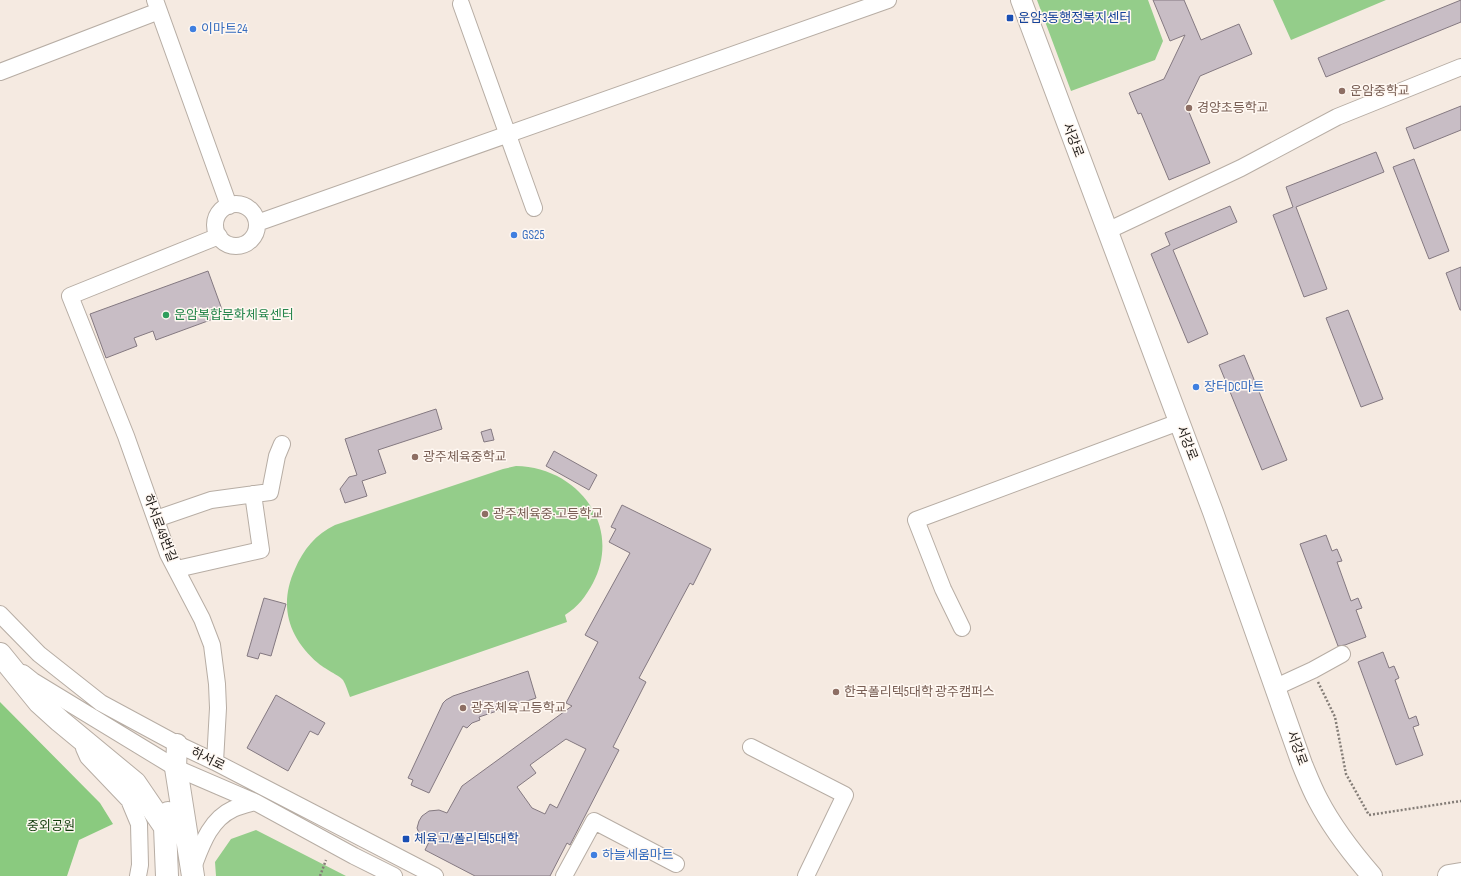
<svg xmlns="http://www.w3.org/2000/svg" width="1461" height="876" viewBox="0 0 1461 876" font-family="'Sofia Sans Condensed','Noto Sans KR',sans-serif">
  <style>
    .green { fill: #94cd8a }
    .forest { fill: #8aca7f }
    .building { fill: #c8bdc5; stroke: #847981; fill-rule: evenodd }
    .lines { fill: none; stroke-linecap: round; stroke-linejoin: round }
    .minor-casing { stroke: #b7ada4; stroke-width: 18 }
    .major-casing { stroke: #b7ada4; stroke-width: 22 }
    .highway-casing { stroke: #b7ada4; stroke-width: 24 }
    .path { stroke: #847d77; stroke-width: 2.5; stroke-dasharray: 2 2; stroke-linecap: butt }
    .minor { stroke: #fff; stroke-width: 16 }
    .major { stroke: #fff; stroke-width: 20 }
    .highway { stroke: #fff; stroke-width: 22 }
    .transit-dot { fill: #1a4fb4; stroke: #fff8f2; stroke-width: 1.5 }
    .shop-dot { fill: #3f7fe0; stroke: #fff8f2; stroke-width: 1.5 }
    .education-dot { fill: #8d6e63; stroke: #fff8f2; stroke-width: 1.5 }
    .leisure-dot { fill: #2e9e5b; stroke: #fff8f2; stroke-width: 1.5 }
    .labels { text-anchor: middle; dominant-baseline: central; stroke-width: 3; stroke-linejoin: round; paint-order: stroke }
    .transit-label { font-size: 13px; fill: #164399; stroke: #fff8f2; text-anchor: start }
    .shop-label { font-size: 13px; fill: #366cbe; stroke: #fff8f2; text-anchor: start }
    .education-label { font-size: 13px; fill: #785e54; stroke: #fff8f2; text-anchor: start }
    .street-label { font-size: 13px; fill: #1e1a17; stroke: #fff8f2 }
    .leisure-label { font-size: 13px; fill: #27864d; stroke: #fff8f2; text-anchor: start }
    .park-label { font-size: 13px; fill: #123d0b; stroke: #fff8f2 }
  </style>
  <rect width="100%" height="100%" fill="#f5eae1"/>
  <path class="green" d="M1037 0H1148L1163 41 1155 60 1071 91Z
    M1273 0H1386L1291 40Z
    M516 466C577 467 623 525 593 583 586 596 578 607 565 615L567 622 350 697C348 692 346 685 343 680 340 676 323 668 318 663 289 638 278 606 295 569 303 550 316 534 335 525L503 469Z
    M256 830 346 876H216L215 862 231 839Z"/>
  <path class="forest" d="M0 702 100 803 113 824 79 840 67 876H0Z"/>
  <path class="building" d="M1153 0H1184L1201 40 1239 24 1252 54 1200 76 1186 105 1210 163 1169 180 1141 113 1138 114 1129 93 1164 79 1185 35 1170 41Z
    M1461 0V22L1326 77 1318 58Z
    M1461 106V130L1414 149 1406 128Z
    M1376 152 1384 172 1296 207 1327 289 1304 297 1273 215 1293 207 1286 187Z
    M1414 159 1449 251 1429 259 1393 167Z
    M1230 206 1237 222 1173 250 1208 334 1188 343 1151 254 1170 245 1165 233Z
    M1461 267V310H1460L1446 273Z
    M208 271 224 315 156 340 153 331 134 338 137 346 106 358 90 314Z
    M1348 310 1383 399 1361 407 1326 318Z
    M1244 355 1287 460 1262 470 1219 365Z
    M436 409 442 429 378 450 386 473 362 481 367 496 345 503 340 489 349 477 357 475 345 439Z
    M491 429 494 440 484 442 481 432Z
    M554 451 597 475 589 490 546 466Z
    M622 505 711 549 693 585 690 583 639 678 646 682 613 747 619 750 570 845 567 843 550 876H475L425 850 429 842 419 833 417 828 419 821 422 816 429 811 439 810 447 813 462 786 572 706 566 703 598 642 585 635 630 553 609 542 616 529 611 527ZM566 739 586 749 557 808 550 804 545 814 532 808 517 787 536 773 530 765Z
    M1326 535 1332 551 1337 549 1342 561 1337 562 1351 601 1358 598 1362 608 1356 610 1366 637 1345 645 1338 646 1300 544Z
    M264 598 286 604 271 656 260 653 258 659 247 656Z
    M1383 652 1389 668 1394 666 1399 678 1395 680 1409 719 1416 716 1419 725 1413 727 1423 755 1396 765 1358 662Z
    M528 671 536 698 479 717 480 720 472 723 467 728 463 726 429 793 411 785 413 780 408 778 443 703 446 700 453 696Z
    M276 695 325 723 318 735 310 731 288 771 247 748Z"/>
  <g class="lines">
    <g class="minor-casing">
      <path id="minor" d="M155 0 229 206
        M461 4 534 208
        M0 72 159 11
        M215 225a21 21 0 1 1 42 0a21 21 0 1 1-42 0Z
        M257 223 888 0
        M1107 231 1241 168 1337 117 1461 67
        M156 519 211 500 270 492 277 456 282 444
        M177 569 261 550 253 494
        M0 614 39 654 101 703 177 744 215 762 435 876
        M962 628 943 589 916 520 1179 422
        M23 673 33 681 176 768 255 802 354 856 394 876
        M1276 687 1313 670 1342 654
        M751 747 845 795 806 876
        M84 748 88 757 129 800 139 824 140 865 138 876
        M215 762 218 708 217 684 212 645 202 619 168 554 126 436 70 296 219 236
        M192 870C201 847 209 820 233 809 240 806 248 804 255 802
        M564 876 594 821 676 864"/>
    </g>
    <g class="major-casing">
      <path id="major" d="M1021 0 1213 512 1302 764C1307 776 1312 789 1318 800 1332 827 1352 853 1372 876
        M176 768 177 744"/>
    </g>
    <g class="highway-casing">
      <path id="highway" d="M0 654 39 702 60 721 135 783 165 827
        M176 768 193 876
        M167 876 165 827 168 813
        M1449 876 1461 874"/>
    </g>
    <path class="path" d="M1318 682 1335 717 1346 774 1369 815 1461 801
      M320 876 326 860"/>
    <use href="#minor" class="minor"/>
    <use href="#major" class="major"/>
    <use href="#highway" class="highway"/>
  </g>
  <g class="transit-dot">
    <rect x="1006" y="14" width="8" height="8" rx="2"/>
    <rect x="402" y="835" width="8" height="8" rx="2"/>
  </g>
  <g class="shop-dot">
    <circle cx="193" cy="29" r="4"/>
    <circle cx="514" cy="235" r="4"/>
    <circle cx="1196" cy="387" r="4"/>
    <circle cx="594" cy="855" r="4"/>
  </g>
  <g class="education-dot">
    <circle cx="1342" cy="91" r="4"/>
    <circle cx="1189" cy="108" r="4"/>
    <circle cx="415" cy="457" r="4"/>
    <circle cx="485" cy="514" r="4"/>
    <circle cx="836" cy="692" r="4"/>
    <circle cx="463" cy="708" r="4"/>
  </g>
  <circle class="leisure-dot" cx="166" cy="315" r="4"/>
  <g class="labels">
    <g class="transit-label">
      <text x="1018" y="18">운암3동행정복지센터</text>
      <text x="414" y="839">체육고/폴리텍5대학</text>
    </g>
    <g class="shop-label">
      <text x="201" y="29">이마트24</text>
      <text x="522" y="235">GS25</text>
      <text x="1204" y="387">장터DC마트</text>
      <text x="602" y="855">하늘세움마트</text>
    </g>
    <g class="education-label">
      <text x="1350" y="91">운암중학교</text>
      <text x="1197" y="108">경양초등학교</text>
      <text x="423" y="457">광주체육중학교</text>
      <text x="493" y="514">광주체육중·고등학교</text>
      <text x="844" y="692">한국폴리텍5대학 광주캠퍼스</text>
      <text x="471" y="708">광주체육고등학교</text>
    </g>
    <g class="street-label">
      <text transform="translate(1073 140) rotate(69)">서강로</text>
      <text transform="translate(1187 443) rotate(69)">서강로</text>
      <text transform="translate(160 528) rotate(69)">하서로49번길</text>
      <text transform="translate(1297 748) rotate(70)">서강로</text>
      <text transform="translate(208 759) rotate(26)">하서로</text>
    </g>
    <g class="leisure-label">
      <text x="174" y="315">운암복합문화체육센터</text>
    </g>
    <g class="park-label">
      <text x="51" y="826">중외공원</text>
    </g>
  </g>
</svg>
